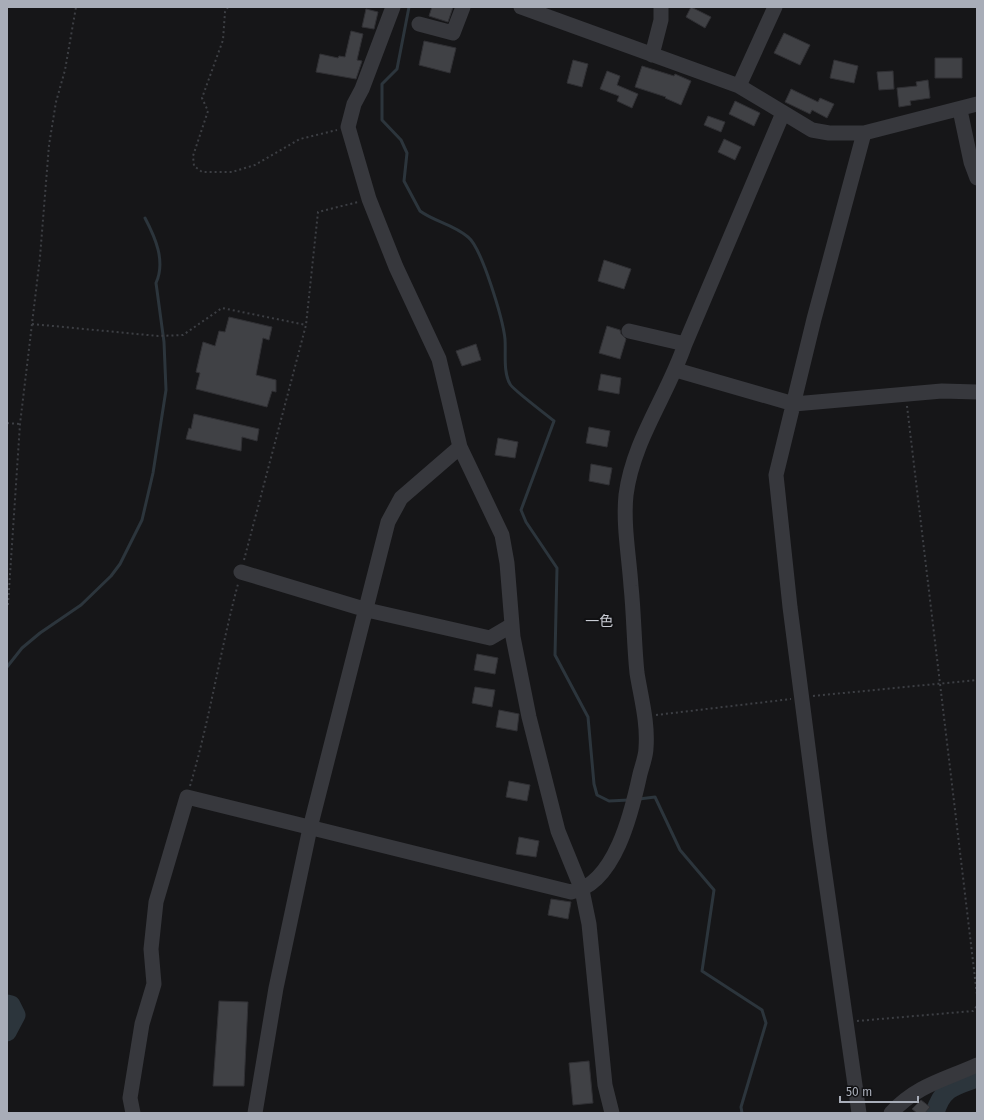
<svg xmlns="http://www.w3.org/2000/svg" width="984" height="1120" viewBox="0 0 984 1120" font-family="'Fira Sans','Noto Sans JP',sans-serif">
  <style>
    .lines { fill: none; stroke-linecap: round; stroke-linejoin: round }
    .stream { stroke: #2c353c; stroke-width: 3 }
    .river { stroke: #2c353c; stroke-width: 19 }
    .building { fill: #404145; stroke: #303034 }
    .path { stroke: #3d3f44; stroke-width: 2; stroke-dasharray: 2 3; stroke-linecap: butt }
    .minor { stroke: #37383d; stroke-width: 15 }
    .labels { text-anchor: middle; dominant-baseline: central; stroke-width: 4; stroke-linejoin: round; paint-order: stroke }
    .quarter-label { font-size: 14px; fill: #c9ccd4; stroke: #111113 }
  </style>
  <rect width="100%" height="100%" fill="#161618"/>
  <g class="lines">
    <path class="stream" d="M409 7 397 69 382 84V120L401 140 407 153 404 181 420 211C435 222 453 224 468 237 482 248 503 320 505 339 506 353 503 372 510 384 512 389 547 415 554 421L521 510 526 522 557 568 555 655 588 717 594 784 597 795 609 801 629 800
      M7 667 22 648 40 633 81 605 111 576 120 564 142 520 153 473 166 390 164 342 156 283C166 261 155 237 145 218
      M639 799 655 797 680 850 714 890 702 971 762 1010 766 1023 741 1107 742 1113"/>
    <path class="river" d="M7 1004 11 1005 16 1015 7 1032
      M935 1113C942 1088 954 1086 977 1078"/>
  </g>
  <path class="building" d="M432 7H453L448 22 429 16Z
    M691 7 711 17 705 28 686 17Z
    M366 9 378 12 374 29 362 27Z
    M351 31 363 34 357 60 362 61 356 79 316 72 320 54 338 58 339 56 345 57Z
    M784 33 810 45 800 65 774 53Z
    M424 41 456 48 450 73 419 65Z
    M935 58H962V78H935Z
    M573 60 588 64 582 87 567 83Z
    M834 60 858 66 854 83 830 78Z
    M642 66 674 76 675 74 691 81 681 105 665 98 666 97 635 87Z
    M607 71 620 76 617 85 638 94 632 108 617 101 619 96 600 89Z
    M893 71 894 89 879 90 877 72Z
    M928 80 930 98 910 101 911 105 899 107 897 88 917 86 916 82Z
    M791 89 818 102 820 98 834 104 827 118 812 110 810 114 785 102Z
    M735 101 760 113 754 126 729 114Z
    M708 116 725 122 721 132 704 125Z
    M724 139 741 147 735 160 718 152Z
    M604 260 631 269 624 289 598 281Z
    M229 317 272 327 269 340 263 338 256 375 276 380V392L272 391 267 407 196 389 200 373 196 372 203 342 215 346 219 331 225 332Z
    M607 326 620 330 621 334 626 339 620 359 599 353Z
    M476 344 481 360 462 366 456 351Z
    M601 374 621 378 619 394 598 390Z
    M194 414 259 429 257 441 242 437 241 451 186 439 189 428 191 429Z
    M589 427 610 431 607 447 586 443Z
    M498 438 518 442 515 458 495 455Z
    M591 464 612 468 609 485 589 481Z
    M477 654 498 658 495 674 474 670Z
    M475 687 495 690 492 707 472 703Z
    M499 710 519 714 517 731 496 727Z
    M509 781 530 785 527 801 506 797Z
    M519 837 539 841 536 857 516 854Z
    M551 899 571 902 568 919 548 915Z
    M219 1001 248 1002 244 1086H213Z
    M589 1061 593 1103 573 1105 569 1063Z
    M921 1100 930 1107 925 1113H917L912 1109Z"/>
  <g class="lines">
    <path class="path" d="M228 7 225 12 223 40 202 98 208 111 193 156 194 166 202 172H232L255 165 300 139 337 130
      M32 324 158 336 183 335 222 308 306 325
      M907 406 977 995
      M7 423 20 424
      M244 560 306 325 318 212 358 202
      M8 605 20 424 40 257 49 145 56 102 65 70 76 7
      M813 696 977 680
      M656 715 791 699
      M190 786C210 719 220 651 238 584
      M857 1021 973 1011 977 1006"/>
    <path class="minor" d="M393 7 362 89 354 104 348 127 369 199 396 267 439 359 460 447 502 535 507 563 513 637 529 717 558 831 582 890 589 924 605 1085 612 1113
      M521 7 739 86 812 130 829 133H864L977 104
      M419 24 453 33 463 7
      M652 55 661 20V7
      M739 86 775 7
      M960 110 971 162 977 178
      M629 331 685 344
      M676 370 794 404 942 391 977 392
      M241 572 367 610 490 638 512 625
      M133 1113 130 1098 142 1024 154 984 151 949 156 902 187 797 571 892C615 885 632 811 640 774 642 766 646 756 646 748 648 722 641 698 637 673 634 644 634 615 631 586 629 556 623 525 626 495 633 440 668 395 685 344L783 113
      M255 1113 276 988 310 828 388 522 401 498 460 447
      M859 1113 820 840 790 607 776 475 814 319 864 133
      M891 1113C917 1085 944 1080 977 1065"/>
  </g>
  <g class="labels">
    <g class="quarter-label">
      <text x="599" y="621">一色</text>
    </g>
  </g>
  <rect width="984" height="1120" fill="none" stroke="#a8adb8" stroke-width="16"/>
  <path d="M840 1096v6h78v-6" fill="none" stroke="#a8adb8" stroke-width="2"/>
  <text x="846" y="1096" font-size="12" fill="#a8adb8" stroke="#111113" stroke-width="3" paint-order="stroke">50 m</text>
</svg>
